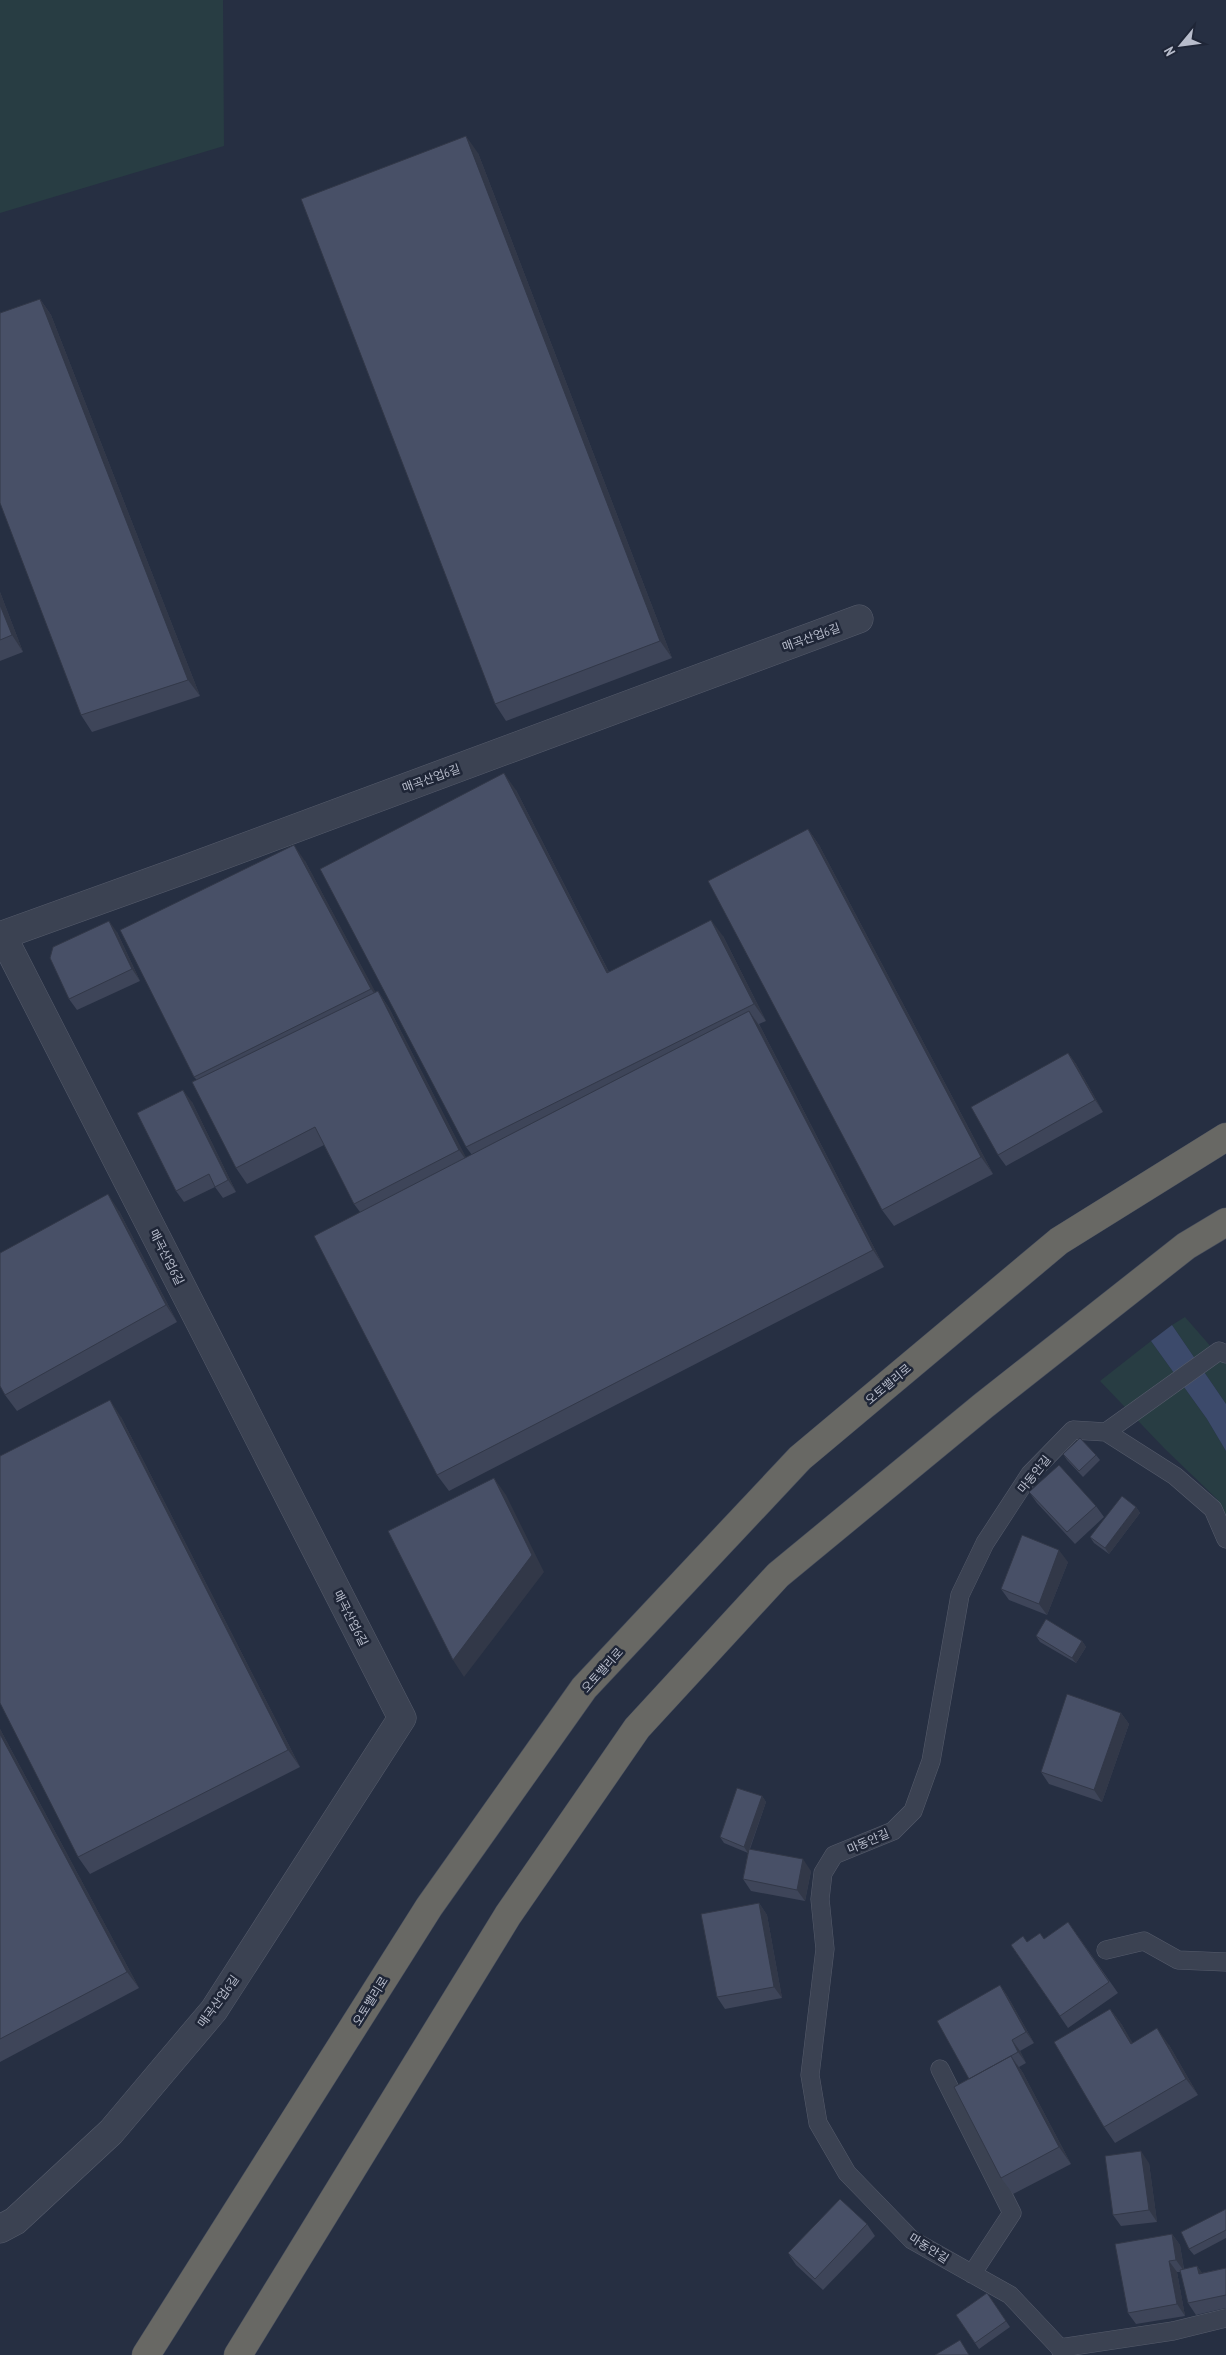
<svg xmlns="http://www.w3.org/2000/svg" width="1226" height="2355" viewBox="0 0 1226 2355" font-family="'PT Sans Narrow','Noto Sans KR',sans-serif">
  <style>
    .green { fill: #283d43 }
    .water { fill: #3c4a6b }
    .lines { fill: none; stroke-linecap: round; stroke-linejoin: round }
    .service-casing { stroke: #565c6c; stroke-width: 19 }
    .minor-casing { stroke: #565c6c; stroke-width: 29 }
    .trunk-casing { stroke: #454c5c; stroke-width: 29 }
    .service { stroke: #3b4252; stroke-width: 18 }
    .minor { stroke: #3b4252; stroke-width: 28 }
    .trunk { stroke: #686864; stroke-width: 28 }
    .wall { fill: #3e4559 }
    .shaded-wall { fill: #323848 }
    .building { fill: #485067; stroke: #323848 }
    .labels { text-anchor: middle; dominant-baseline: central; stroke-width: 5; stroke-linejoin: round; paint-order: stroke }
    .street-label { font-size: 12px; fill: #b8bdcc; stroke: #1f2637 }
  </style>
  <rect width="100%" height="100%" fill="#262f42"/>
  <path class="green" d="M0 0H223L224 146 0 213Z
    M1185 1317 1226 1364V1404L1172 1325Z
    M1151 1341 1207 1419 1226 1451V1515L1217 1499 1165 1449 1100 1381Z"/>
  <path class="water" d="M1172 1325 1226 1404V1451L1207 1419 1151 1341Z"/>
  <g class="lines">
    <g class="service-casing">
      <path id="service" d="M1106 1432 1219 1351 1226 1354
        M1106 1950 1144 1941 1178 1960 1226 1962
        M940 2069 1012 2213 972 2274
        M1060 2348 1173 2331 1226 2318
        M1062 2355 1060 2348 1010 2295 912 2240 847 2173 818 2123 810 2075 825 1949 820 1899 823 1873 834 1855 893 1831 913 1811 931 1761 960 1595 985 1543 1030 1474 1073 1430 1106 1432 1175 1476 1213 1509 1226 1539"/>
    </g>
    <g class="minor-casing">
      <path id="minor" d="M0 936 186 869 859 619
        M0 2229 15 2221 111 2132 214 2010 402 1718 2 935"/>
    </g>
    <g class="trunk-casing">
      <path id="trunk" d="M146 2355 429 1907 584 1688 800 1458 1059 1241 1226 1137
        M238 2355 508 1915 637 1728 778 1575 983 1406 1186 1246 1226 1222"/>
    </g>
    <use href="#service" class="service"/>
    <use href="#minor" class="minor"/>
    <use href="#trunk" class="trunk"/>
  </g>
  <path class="wall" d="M478 153 672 658 506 721 495 704Z
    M40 299 51 315 200 696 92 732 81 715Z
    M0 592 23 652 0 661Z
    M516 790 609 972 723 936 766 1021 759 1024 884 1267 449 1491 437 1475 360 1212 354 1204 324 1145 247 1184 236 1168 197 1080 194 1077 305 861 375 992 378 991 389 1008 466 1158 472 1155 466 1147Z
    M808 829 819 845 993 1174 894 1226 882 1210Z
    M117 932 140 981 77 1010 69 999Z
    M1068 1053 1076 1064 1103 1112 1006 1166 998 1155Z
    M192 1102 236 1192 223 1198 215 1187 184 1202 176 1191Z
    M119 1211 177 1322 17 1411 5 1395Z
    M121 1417 300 1767 90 1874 78 1857Z
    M1063 1454 1096 1455 1100 1460 1083 1477 1067 1460Z
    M1029 1492 1096 1506 1104 1517 1075 1544 1037 1503Z
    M1136 1507 1140 1513 1109 1554 1094 1543 1090 1537Z
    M1068 1562 1047 1615 1009 1600 1001 1589Z
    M1036 1636 1082 1641 1086 1647 1076 1663 1040 1642Z
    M1121 1713 1129 1724 1102 1802 1049 1784 1041 1772Z
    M0 1729 139 1988 0 2062Z
    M762 1796 766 1802 750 1849 811 1871 805 1901 751 1891 743 1879 748 1853 724 1843 720 1837Z
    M759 1903 767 1915 782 1998 725 2009 717 1997Z
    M1068 1922 1118 1993 1068 2028 1011 1945 1044 1939Z
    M1000 1985 1008 1997 1034 2043 1020 2051 1026 2063 1019 2067 1023 2073 1071 2164 1013 2194 1001 2178 969 2079Z
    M1110 2009 1122 2025 1132 2043 1169 2045 1198 2095 1115 2143 1104 2127Z
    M1149 2163 1157 2222 1121 2226 1113 2215Z
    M1226 2209V2238L1194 2255 1189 2249Z
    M867 2224 875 2236 823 2290 796 2265 788 2253Z
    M1172 2234 1180 2245 1184 2269 1197 2266 1202 2273 1226 2268V2308L1196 2315 1188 2303 1181 2272H1177L1185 2316 1136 2324 1128 2313Z
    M987 2293 1010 2327 979 2349 956 2315Z"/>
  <path class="shaded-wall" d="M466 136 478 153 672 658 660 641Z
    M40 299 51 315 200 696 188 680Z
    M0 592 23 652 12 635 0 605Z
    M504 773 516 790 618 990 607 973Z
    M808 829 819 845 993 1174 981 1157Z
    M294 845 305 861 383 1006 371 989Z
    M711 920 723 936 766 1021 754 1004Z
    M109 921 117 932 140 981 132 969Z
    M378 991 389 1008 471 1167 459 1150Z
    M749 1011 761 1028 884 1267 873 1250Z
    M1068 1053 1076 1064 1103 1112 1095 1100Z
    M183 1090 192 1102 236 1192 228 1180Z
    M108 1194 119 1211 177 1322 166 1305Z
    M110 1400 121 1417 300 1767 288 1750Z
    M494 1478 506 1495 544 1572 464 1677 453 1660Z
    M1136 1507 1140 1513 1109 1554 1105 1548Z
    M1059 1550 1068 1562 1047 1615 1039 1604Z
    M1082 1641 1086 1647 1076 1663 1072 1658Z
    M1121 1713 1129 1724 1102 1802 1094 1790Z
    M0 1729 139 1988 127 1972 0 1734Z
    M762 1796 766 1802 748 1853 744 1847Z
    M803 1859 811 1871 805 1901 797 1890Z
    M759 1903 767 1915 782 1998 774 1987Z
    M1000 1985 1008 1997 1034 2043 1026 2032Z
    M1110 2009 1122 2025 1143 2060 1131 2044Z
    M1157 2028 1169 2045 1198 2095 1186 2079Z
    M1012 2040 1020 2051 1026 2063 1018 2052Z
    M1011 2056 1023 2073 1071 2164 1059 2147Z
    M1141 2151 1149 2163 1157 2222 1149 2210Z
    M1172 2234 1180 2245 1184 2271 1176 2260Z
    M1169 2261 1177 2272 1185 2316 1177 2304Z
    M1197 2266 1205 2277 1199 2274Z"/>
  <path class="building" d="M466 136 660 641 495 704 301 199Z
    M40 299 188 680 81 715 0 503V313Z
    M0 605 12 635 0 640Z
    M504 773 607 973 711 920 754 1004 466 1147 320 869Z
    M808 829 981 1157 882 1210 708 881Z
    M294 845 371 989 194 1077 120 930Z
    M109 921 132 969 69 999 50 958 53 947Z
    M378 991 459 1150 354 1204 315 1127 236 1168 192 1082Z
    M749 1011 873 1250 437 1475 314 1236Z
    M1068 1053 1095 1100 998 1155 971 1107Z
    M183 1090 228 1180 215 1187 209 1174 176 1191 137 1113Z
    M108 1194 166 1305 5 1395 0 1386V1253Z
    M110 1400 288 1750 78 1857 0 1703V1456Z
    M1080 1438 1096 1455 1079 1471 1063 1454Z
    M1059 1465 1096 1506 1067 1532 1029 1492Z
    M494 1478 532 1555 453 1660 388 1531Z
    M1122 1496 1136 1507 1105 1548 1090 1537Z
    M1022 1535 1059 1550 1039 1604 1001 1589Z
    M1046 1619 1082 1641 1072 1658 1036 1636Z
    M1067 1694 1121 1713 1094 1790 1041 1772Z
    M0 1734 127 1972 0 2039Z
    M737 1788 762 1796 744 1847 720 1837Z
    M749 1849 803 1859 797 1890 743 1879Z
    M759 1903 774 1987 717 1997 701 1914Z
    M1068 1922 1109 1982 1060 2016 1011 1945 1023 1936 1027 1942 1040 1933 1044 1939Z
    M1000 1985 1026 2032 1012 2040 1018 2052 969 2079 937 2021Z
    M1110 2009 1131 2044 1157 2028 1186 2079 1104 2127 1054 2042Z
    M1011 2056 1059 2147 1001 2178 954 2087Z
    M1141 2151 1149 2210 1113 2215 1105 2156Z
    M840 2199 867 2224 815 2279 788 2253Z
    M1226 2209V2230L1189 2249 1181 2232Z
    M1172 2234 1176 2260 1169 2261 1177 2304 1128 2313 1115 2244Z
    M1197 2266 1199 2274 1226 2268V2295L1188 2303 1180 2270Z
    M987 2293 1006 2321 975 2343 956 2315Z
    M960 2340 969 2355H935Z"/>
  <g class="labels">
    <g class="street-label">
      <text transform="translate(811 637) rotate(-20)">매곡산업6길</text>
      <text transform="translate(431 778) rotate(-20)">매곡산업6길</text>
      <text transform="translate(167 1257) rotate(63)">매곡산업6길</text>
      <text transform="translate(888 1384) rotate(-40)">오토밸리로</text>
      <text transform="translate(1034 1474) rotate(-51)">마동안길</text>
      <text transform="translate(351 1618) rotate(63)">매곡산업6길</text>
      <text transform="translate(602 1670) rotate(-48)">오토밸리로</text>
      <text transform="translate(868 1841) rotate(-23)">마동안길</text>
      <text transform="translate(218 2001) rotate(-54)">매곡산업6길</text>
      <text transform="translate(370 2001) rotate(-58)">오토밸리로</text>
      <text transform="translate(929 2248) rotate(32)">마동안길</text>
    </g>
  </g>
  <g transform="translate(1181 45) rotate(241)" stroke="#1f2637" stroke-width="4" paint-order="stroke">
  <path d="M0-4L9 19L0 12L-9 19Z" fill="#b8bdcc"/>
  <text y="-8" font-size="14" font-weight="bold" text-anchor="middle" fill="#b8bdcc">N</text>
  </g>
</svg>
